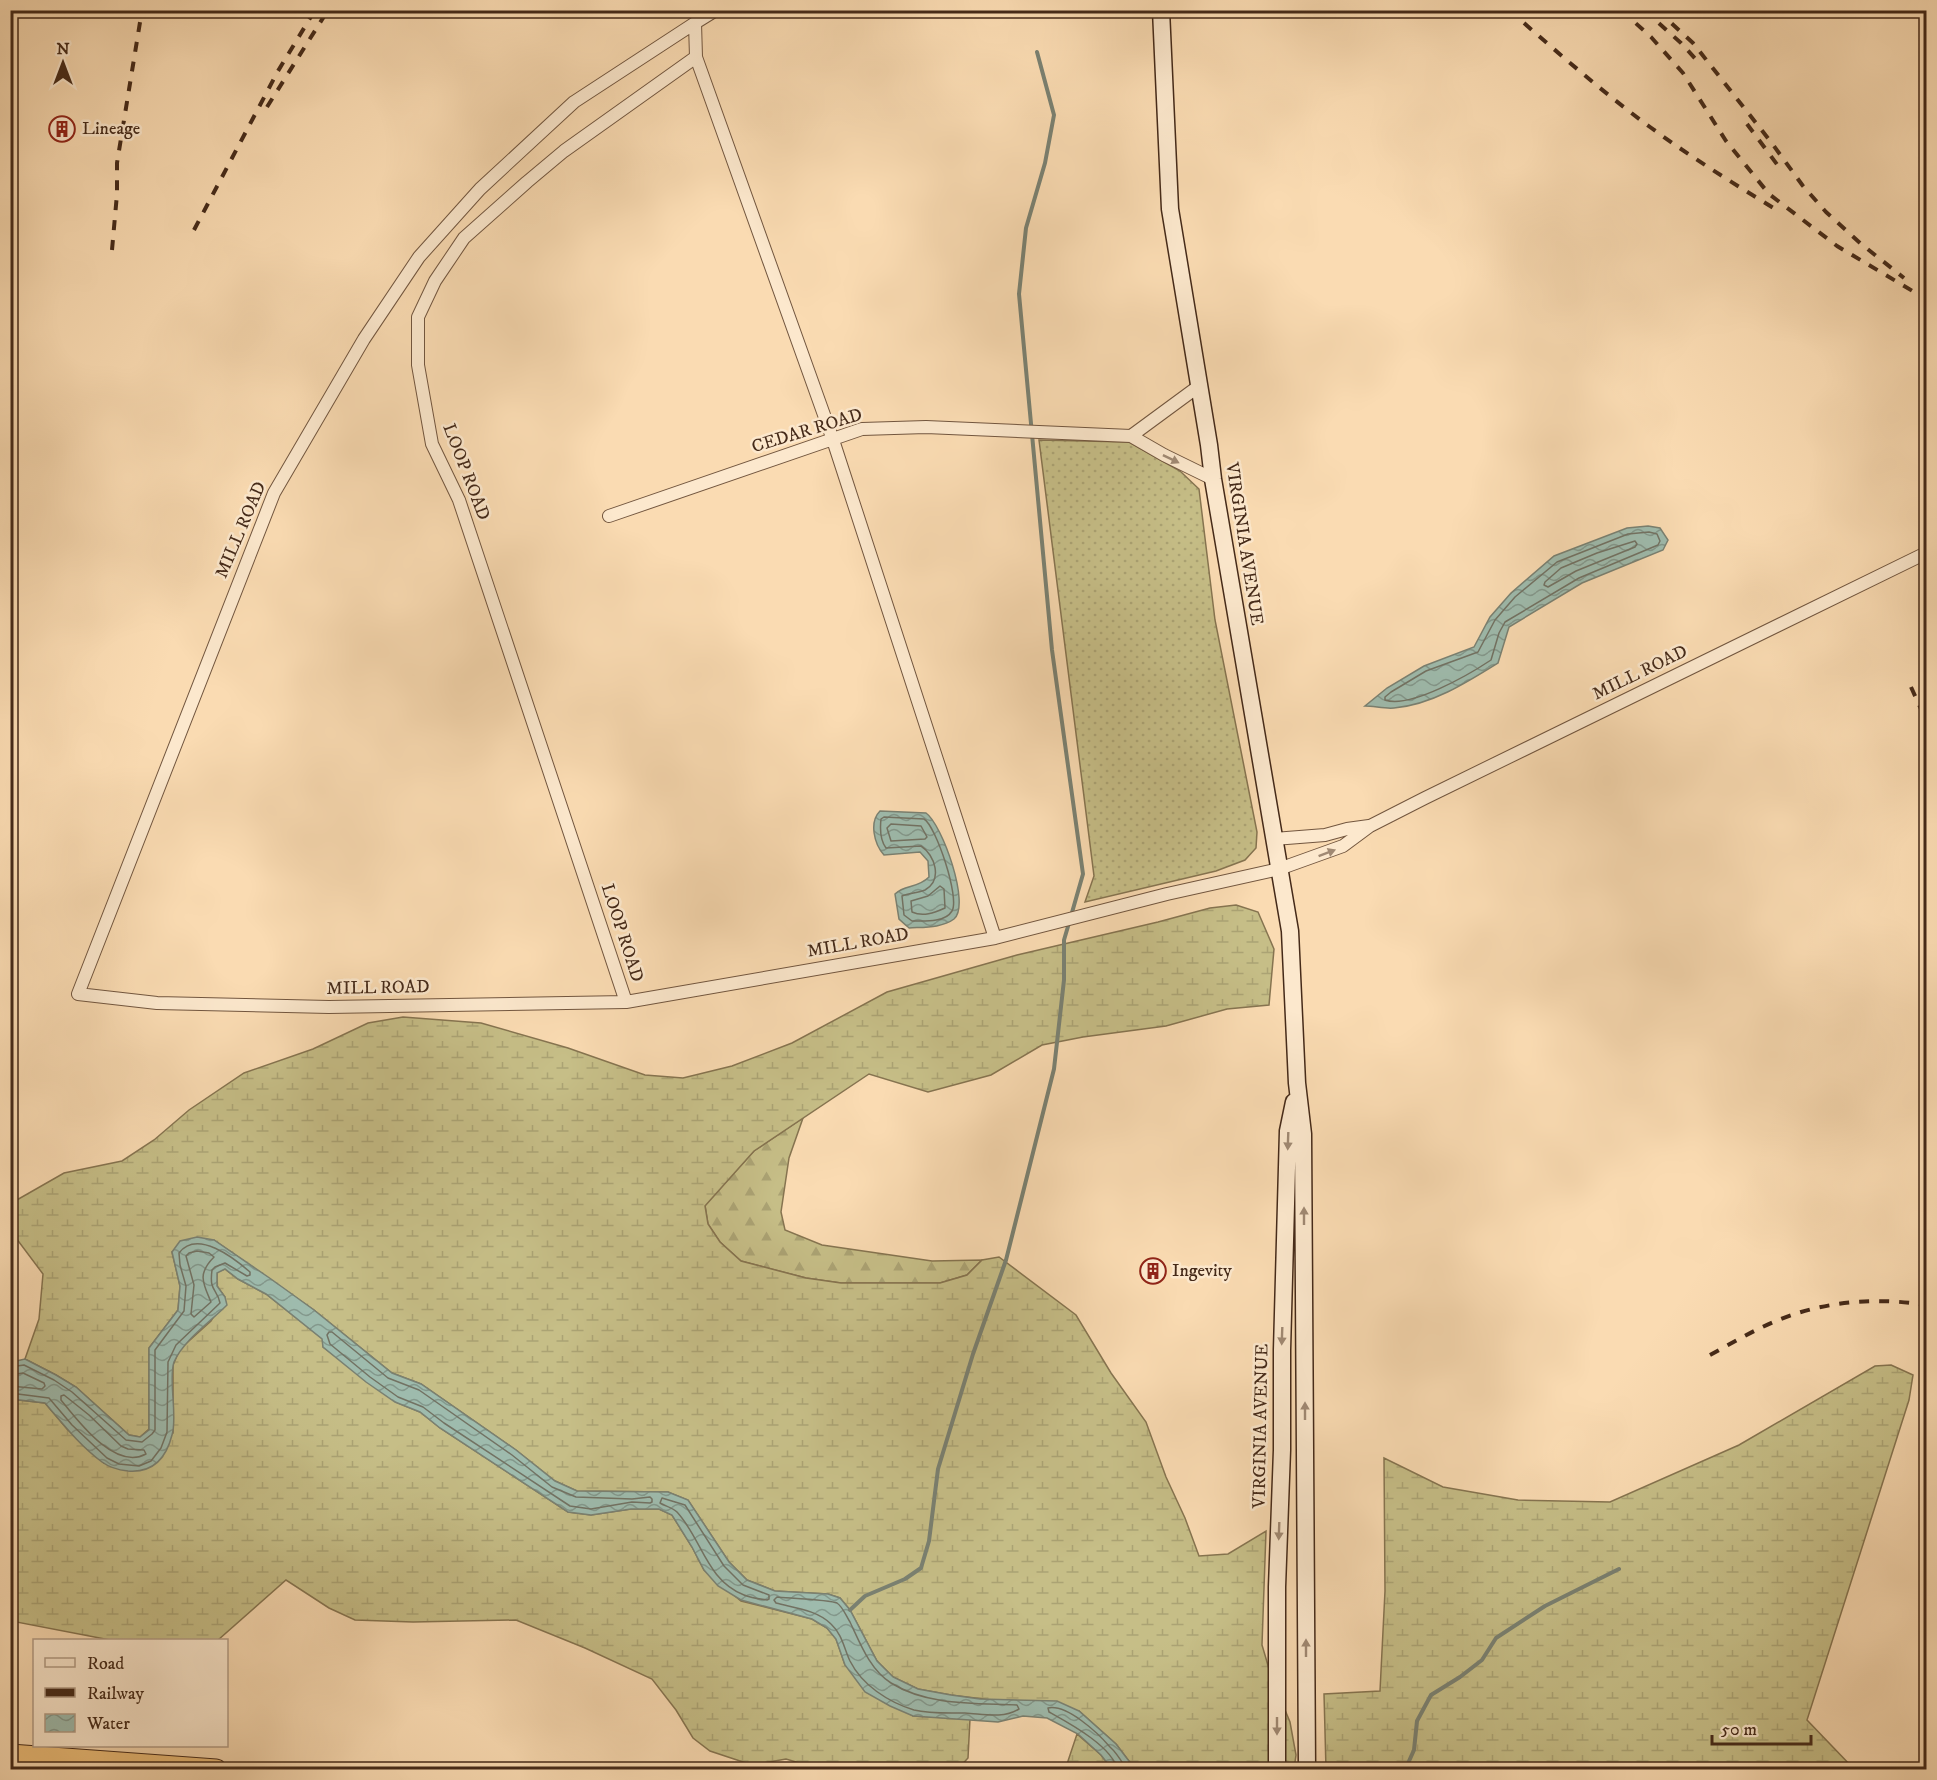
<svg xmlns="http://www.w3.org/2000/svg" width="1937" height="1780" viewBox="0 0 1937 1780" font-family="'IM FELL DW Pica',serif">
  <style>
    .grass { fill: url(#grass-dots); stroke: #867450; stroke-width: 1.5 }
    .forest { fill: url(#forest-firs); stroke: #867450; stroke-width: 1.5 }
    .wetland { fill: url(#wetland-marsh); stroke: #867450; stroke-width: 1.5 }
    .water { fill: url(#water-waves); stroke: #7a8172; stroke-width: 1.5 }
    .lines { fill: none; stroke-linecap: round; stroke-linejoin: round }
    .shore { stroke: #727263; stroke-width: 1.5 }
    .stream { stroke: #7a8172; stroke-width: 4 }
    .street-casing { stroke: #72563f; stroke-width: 14 }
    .secondary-casing { stroke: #452a19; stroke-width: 19 }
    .highway-casing { stroke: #452a19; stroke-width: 23 }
    .street { stroke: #fce8cd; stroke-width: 12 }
    .secondary { stroke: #fce8cd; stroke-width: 16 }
    .highway { stroke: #edbe79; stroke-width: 21 }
    .rail { stroke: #452a19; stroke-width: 4; stroke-dasharray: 10 10; stroke-linecap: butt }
    .oneway { fill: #a08973 }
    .labels { text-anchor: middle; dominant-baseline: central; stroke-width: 5; stroke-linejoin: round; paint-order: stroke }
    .poi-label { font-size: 18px; fill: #452a19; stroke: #fce8cd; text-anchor: start }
    .street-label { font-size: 18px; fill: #452a19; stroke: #fce8cd }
  </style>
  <defs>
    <pattern id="grass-dots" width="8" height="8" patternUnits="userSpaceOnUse" patternTransform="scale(1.5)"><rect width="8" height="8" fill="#c6be87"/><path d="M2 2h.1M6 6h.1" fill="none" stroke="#aba374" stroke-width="1.8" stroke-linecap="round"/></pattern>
    <pattern id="forest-firs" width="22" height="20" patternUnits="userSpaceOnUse" patternTransform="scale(1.5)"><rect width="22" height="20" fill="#c6be87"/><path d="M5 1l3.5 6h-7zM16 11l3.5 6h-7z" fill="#aba374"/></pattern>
    <pattern id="wetland-marsh" width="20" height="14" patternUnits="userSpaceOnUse" patternTransform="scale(1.5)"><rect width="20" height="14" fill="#c6be87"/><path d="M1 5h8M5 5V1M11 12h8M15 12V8" fill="none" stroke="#aba374"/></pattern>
    <pattern id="water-waves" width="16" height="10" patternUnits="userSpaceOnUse" patternTransform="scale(1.5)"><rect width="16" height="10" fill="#9ebbad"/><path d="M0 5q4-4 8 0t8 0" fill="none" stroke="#83988c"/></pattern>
  </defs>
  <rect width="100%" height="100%" fill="#fadbb2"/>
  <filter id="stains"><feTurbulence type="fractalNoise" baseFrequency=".00333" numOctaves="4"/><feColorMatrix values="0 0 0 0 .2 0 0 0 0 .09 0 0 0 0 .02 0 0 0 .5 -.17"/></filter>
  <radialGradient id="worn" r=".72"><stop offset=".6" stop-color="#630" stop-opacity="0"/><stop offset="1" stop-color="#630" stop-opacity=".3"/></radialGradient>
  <path class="grass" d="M1039 440 1129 442 1180 471 1199 489 1215 620 1257 832 1256 848 1245 860 1216 871 1085 902 1094 876Z"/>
  <path class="forest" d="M803 1118 789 1158 781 1212 785 1230 822 1245 932 1261 982 1260 967 1275 940 1283H841L806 1278 741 1261 720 1242 708 1224 705 1205 754 1151Z"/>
  <path class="wetland" d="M1236 905 1258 912 1274 949 1269 1005 1227 1009 1166 1026 1083 1037 1042 1045 991 1075 928 1092 869 1074 754 1151 705 1206 708 1224 720 1242 741 1261 806 1278 841 1283H940L967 1275 982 1260 999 1257 1076 1315 1111 1373 1146 1422 1166 1477 1185 1518 1199 1556 1228 1554 1266 1531 1262 1645 1272 1679 1290 1722 1296 1755 1294 1769H1135L1116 1744 1079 1711 951 1695 918 1689 893 1677 877 1661 850 1610 840 1598 828 1594 775 1591 747 1580 729 1562 688 1500 668 1492 577 1491 555 1481 516 1450 421 1384 392 1373 314 1310 214 1240 172 1252 180 1286 178 1310 149 1348V1429L140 1437 129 1435 76 1387 56 1375 25 1359 39 1319 43 1274 13 1234 15 1201 64 1173 122 1161 154 1140 189 1110 244 1073 313 1049 368 1023 403 1017 481 1023 568 1048 645 1075 683 1078 732 1066 792 1043 887 992 1017 955 1158 922 1210 908Z
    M225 1269 238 1279 266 1294 323 1339V1347L396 1402 420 1412 440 1428 568 1512 591 1515 631 1509H659L672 1515 692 1547 704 1570 741 1601 812 1619 827 1628 836 1639 845 1665 913 1716 970 1719 968 1758 957 1770 820 1769 786 1759 752 1765 710 1751 693 1738 676 1710 652 1679 585 1648 516 1620 413 1622 355 1620 329 1608 286 1580 218 1640H110L11 1621 10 1399 45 1403 67 1429 104 1463 173 1433V1365L180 1349 211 1321 225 1297 217 1286V1272Z
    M1891 1365 1913 1375 1909 1400 1807 1720 1854 1769H1326L1324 1694 1380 1691 1385 1591 1384 1458 1443 1487 1518 1500 1610 1502 1739 1445 1875 1366Z
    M1077 1734 1101 1755 1112 1769 1065 1770Z"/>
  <path class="water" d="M1648 526 1660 528 1668 540 1663 550 1582 583 1509 627 1498 663C1466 683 1431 705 1394 708 1385 709 1374 706 1365 706L1387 688 1424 666 1474 647 1490 617 1511 593 1554 556 1627 528Z
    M880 811 926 813C942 824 971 905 954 919 942 928 924 927 909 928L899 919 895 894C905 884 917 889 929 877L928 861 920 852 884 855C874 844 869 822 880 811Z
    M197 1237 214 1240 271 1279 314 1310 392 1373 421 1384 516 1450 555 1481 577 1491 668 1492 688 1500 729 1562 747 1580 775 1591 828 1594 840 1598 850 1610 877 1661 893 1677 918 1689 951 1695 980 1699 1057 1701 1079 1711 1116 1744 1135 1769H1112L1101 1755 1078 1734 1047 1718 1023 1716 998 1722 913 1716 890 1706 865 1692 845 1665 836 1639 827 1628 812 1619 741 1600 718 1586 704 1570 692 1547 672 1515 659 1509H631L591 1515 568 1512 440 1428 420 1412 395 1402 366 1382 323 1347 322 1339 266 1294 238 1279 225 1269 217 1273V1286L225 1297 227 1305C210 1322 183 1341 174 1362 168 1380 178 1416 172 1435 166 1459 153 1473 128 1471 119 1470 110 1468 102 1462 80 1446 63 1424 45 1403L11 1399V1362L25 1359 56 1375 76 1387 129 1435 140 1437 149 1430V1348L178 1310 180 1286 172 1252 180 1241Z"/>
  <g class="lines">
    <path class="shore" d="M1649 532 1657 534 1660 541 1658 545 1579 578 1505 622 1499 633 1491 660C1470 674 1410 709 1385 700V697L1391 692 1426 671 1478 652 1495 620 1515 597 1557 562 1628 534Z
      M1635 541 1637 544 1635 547 1576 571 1548 587 1544 585 1545 582 1561 568 1597 553Z
      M884 817 924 819C936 826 960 898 952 911 945 923 923 921 912 921L904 915 902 896C909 893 918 893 925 890 943 880 935 855 921 846L886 848C880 840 880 828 881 819Z
      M891 824 921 826 927 837 925 839 891 841 887 828Z
      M940 886 944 889 945 908C934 913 923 917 912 912L911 901 928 896Z
      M197 1251 209 1253 214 1257C197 1274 203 1283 211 1302L194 1317 191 1314 194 1285 186 1256 189 1253Z
      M329 1332H332L388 1378 419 1390 512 1455 552 1487 576 1497 632 1499 650 1497 652 1499V1502L650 1503 632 1502 591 1509 570 1506 444 1423 423 1407 398 1397 370 1377 330 1344 327 1335Z
      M10 1367 24 1365 54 1380 72 1392 126 1440 142 1442 152 1434 155 1430V1350L184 1311 186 1286 180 1265 179 1253C197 1229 234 1258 250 1272V1275L247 1276 225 1263 215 1267 212 1270C209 1292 217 1288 220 1303L176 1345 168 1362 167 1432 161 1448 151 1461 139 1466 119 1464 107 1458 72 1425 49 1398 10 1393
      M10 1375 23 1373 44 1383 45 1386 42 1389 10 1386
      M64 1395 89 1415 121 1446 128 1449 144 1450 146 1454C115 1471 78 1421 61 1400V1396Z
      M662 1498 685 1505 724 1566 743 1585 769 1595V1599L767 1600C759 1599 751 1598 744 1595 706 1580 702 1539 677 1512 673 1508 665 1506 660 1503Z
      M777 1597C787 1598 831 1600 837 1603 843 1607 846 1616 850 1622 860 1643 870 1670 891 1683 928 1706 975 1703 1017 1705L1019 1709C1002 1719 984 1714 965 1713 949 1713 930 1714 914 1710 888 1702 862 1685 850 1661 844 1648 842 1634 831 1624 817 1610 795 1608 776 1603L774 1600Z
      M1117 1770C1114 1747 1067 1722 1049 1712L1048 1708C1067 1704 1098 1733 1110 1747 1117 1753 1122 1762 1127 1770"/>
    <path class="stream" d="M1037 52 1054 115 1045 163 1026 228 1019 294 1052 650 1083 874 1071 916
      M850 1610 865 1596 905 1579 921 1568 929 1541 938 1469 973 1354 1006 1260 1054 1069 1064 980V940L1069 923
      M1405 1770 1414 1750 1417 1721 1431 1695 1460 1677 1482 1660 1496 1638 1545 1606 1619 1569"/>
    <g class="street-casing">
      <path id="street" d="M695 23 574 102 480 189 419 257 364 339 274 493 78 994 157 1003 329 1007 626 1002 995 938 1167 894 1279 869 1343 846 1370 826 1425 798 1926 553
        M696 57 833 440 995 938
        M1131 436 1199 386
        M609 516 862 429 926 427 1131 436 1164 455 1213 479
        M1274 839 1325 835 1347 829 1369 826
        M626 1002 459 500 432 444 418 365V317L435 281 464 238 527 182 564 151 696 57 695 23 716 10"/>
    </g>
    <g class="secondary-casing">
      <path id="secondary" d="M1161 10 1170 209 1209 445 1213 479 1290 931 1297 1083 1303 1134 1307 1770
        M1277 1770V1587L1282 1450V1350L1288 1131 1294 1102"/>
    </g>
    <g class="highway-casing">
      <path id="highway" d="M10 1755 216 1770"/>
    </g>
    <use href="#street" class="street"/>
    <use href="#secondary" class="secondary"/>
    <use href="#highway" class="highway"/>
    <path class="rail" d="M1509 10C1555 50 1601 91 1650 127 1692 158 1736 185 1780 212
      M1621 10 1651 37 1683 73 1726 141 1769 194 1837 246 1926 299
      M1644 10 1681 43 1701 65
      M1657 10 1693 43 1771 142 1803 186 1826 212 1860 243 1904 278
      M267 107 328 10
      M1747 124 1779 167
      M194 230 278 71 315 10
      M112 250 117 194V163L142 10
      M1911 687 1926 720
      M1710 1355C1732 1343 1754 1330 1776 1321 1823 1301 1877 1297 1926 1305"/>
  </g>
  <defs><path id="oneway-solid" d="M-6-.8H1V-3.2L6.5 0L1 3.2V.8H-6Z" transform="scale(1.5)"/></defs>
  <g class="oneway">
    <use href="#oneway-solid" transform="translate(1171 459) rotate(26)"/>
    <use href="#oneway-solid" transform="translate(1327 853) rotate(-21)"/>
    <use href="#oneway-solid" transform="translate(1288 1141) rotate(92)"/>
    <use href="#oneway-solid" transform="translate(1304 1216) rotate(-90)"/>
    <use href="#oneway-solid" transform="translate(1282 1336) rotate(92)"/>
    <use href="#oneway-solid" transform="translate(1305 1411) rotate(-90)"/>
    <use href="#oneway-solid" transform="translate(1279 1531) rotate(92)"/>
    <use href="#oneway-solid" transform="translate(1306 1648) rotate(-90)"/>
    <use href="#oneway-solid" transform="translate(1277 1726) rotate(90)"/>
  </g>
  <defs>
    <g id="building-ring" transform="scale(1.35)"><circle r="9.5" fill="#fce8cd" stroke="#8f2418" stroke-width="1.5"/><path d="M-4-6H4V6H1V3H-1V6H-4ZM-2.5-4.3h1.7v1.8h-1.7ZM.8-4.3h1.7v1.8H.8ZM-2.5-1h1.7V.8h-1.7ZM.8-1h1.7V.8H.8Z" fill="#8f2418"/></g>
  </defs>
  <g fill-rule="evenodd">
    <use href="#building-ring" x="62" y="129"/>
    <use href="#building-ring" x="1153" y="1271"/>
  </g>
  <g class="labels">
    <g class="poi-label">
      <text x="82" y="129">Lineage</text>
      <text x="1172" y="1271">Ingevity</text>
    </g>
    <g class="street-label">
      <text transform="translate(807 431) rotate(-17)">CEDAR ROAD</text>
      <text transform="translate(466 472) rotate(69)">LOOP ROAD</text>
      <text transform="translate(241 530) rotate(-67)">MILL ROAD</text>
      <text transform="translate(1244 544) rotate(81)">VIRGINIA AVENUE</text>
      <text transform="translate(1640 673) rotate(-26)">MILL ROAD</text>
      <text transform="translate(622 933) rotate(72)">LOOP ROAD</text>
      <text transform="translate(858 943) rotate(-10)">MILL ROAD</text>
      <text transform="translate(378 988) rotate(-1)">MILL ROAD</text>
      <text transform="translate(1261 1426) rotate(-89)">VIRGINIA AVENUE</text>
    </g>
  </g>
  <rect width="1937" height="1780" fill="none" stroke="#fadbb2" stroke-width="36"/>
  <rect x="12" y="12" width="1913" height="1756" fill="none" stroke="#452a19" stroke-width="3"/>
  <rect x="18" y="18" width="1901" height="1744" fill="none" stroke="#452a19" stroke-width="1.5"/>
  <rect x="33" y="1639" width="195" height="108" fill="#fce8cd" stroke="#b39c85" stroke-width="1.5"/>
  <rect x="45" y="1658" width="30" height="9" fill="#fce8cd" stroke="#b39c85" stroke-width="1.5"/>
  <text x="87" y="1669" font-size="18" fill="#452a19">Road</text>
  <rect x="45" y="1688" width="30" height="9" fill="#452a19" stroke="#b39c85" stroke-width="1.5"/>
  <text x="87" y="1699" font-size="18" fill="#452a19">Railway</text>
  <rect x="45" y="1714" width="30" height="18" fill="url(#water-waves)" stroke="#b39c85" stroke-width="1.5"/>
  <text x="87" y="1729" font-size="18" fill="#452a19">Water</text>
  <g transform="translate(63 63)" stroke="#fce8cd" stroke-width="4.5" paint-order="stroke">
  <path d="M0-4.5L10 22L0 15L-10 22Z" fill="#452a19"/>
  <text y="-9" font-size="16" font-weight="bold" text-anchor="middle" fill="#452a19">N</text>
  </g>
  <path d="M1712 1735v9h99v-9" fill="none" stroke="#452a19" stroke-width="3"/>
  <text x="1721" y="1735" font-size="18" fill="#452a19" stroke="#fce8cd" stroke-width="4.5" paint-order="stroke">50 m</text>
  <rect width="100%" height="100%" filter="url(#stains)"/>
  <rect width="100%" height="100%" fill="url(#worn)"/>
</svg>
